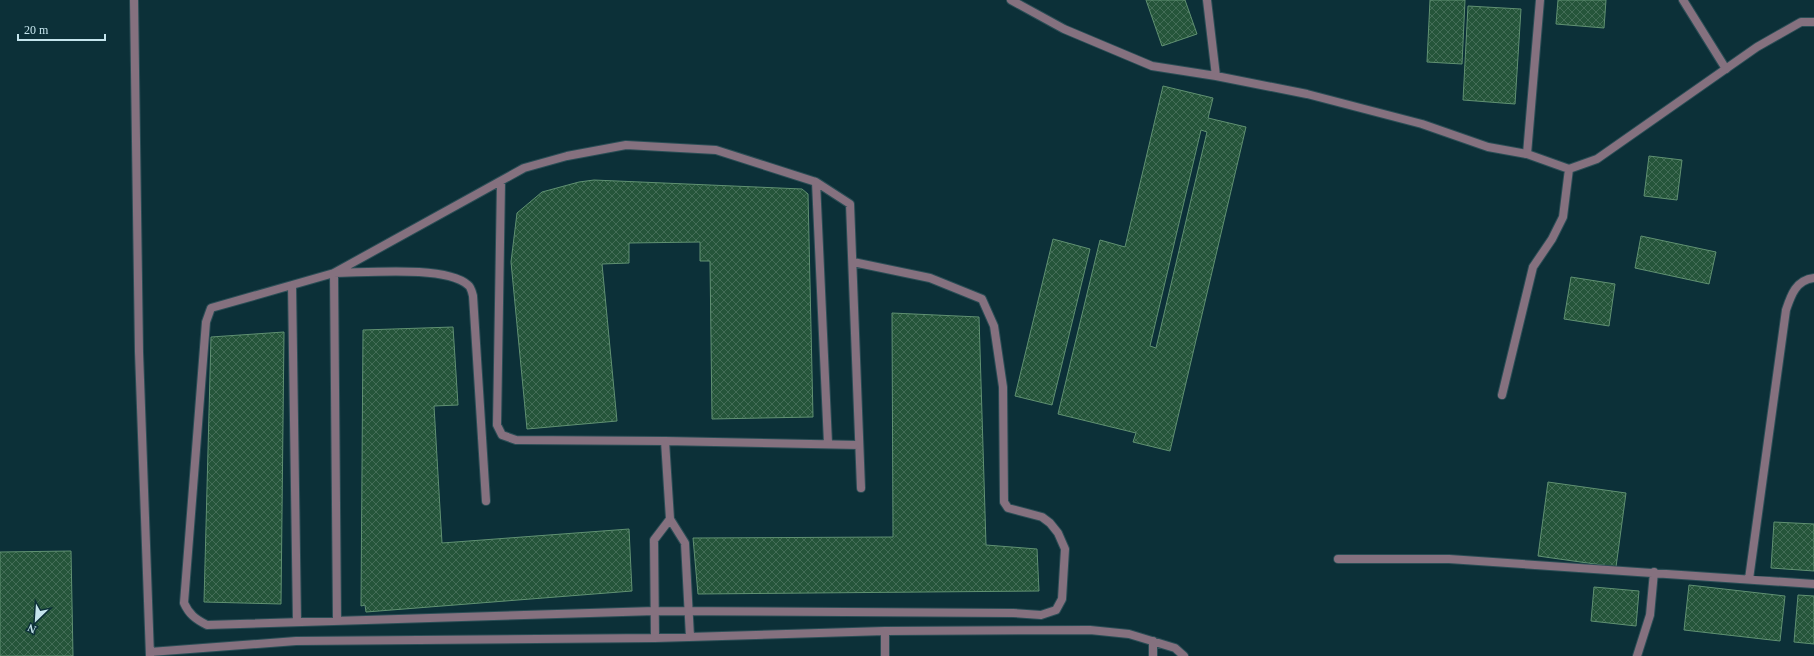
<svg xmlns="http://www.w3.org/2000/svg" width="1814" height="656" viewBox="0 0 1814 656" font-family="Georgia,serif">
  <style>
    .building { fill: url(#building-cross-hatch); stroke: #609172; fill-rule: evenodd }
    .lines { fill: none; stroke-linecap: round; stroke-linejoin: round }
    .service-casing { stroke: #2a4d55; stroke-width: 10 }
    .minor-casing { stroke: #2a4d55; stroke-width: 10 }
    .service { stroke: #85717f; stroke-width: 8 }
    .minor { stroke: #85717f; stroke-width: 8 }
  </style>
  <defs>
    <pattern id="building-cross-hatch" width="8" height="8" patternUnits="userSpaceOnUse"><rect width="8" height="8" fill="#25553a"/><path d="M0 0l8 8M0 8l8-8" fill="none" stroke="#436d57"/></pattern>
  </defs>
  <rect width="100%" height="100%" fill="#0c3038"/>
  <path class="building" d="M1146 0H1185L1197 34 1162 46Z
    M1430 0H1465L1462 64 1427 62Z
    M1558 0H1606L1604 28 1556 24Z
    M1468 6 1521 9 1515 104 1463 100Z
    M1163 86 1213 98 1208 118 1246 127 1170 451 1133 442 1136 433 1058 414 1100 240 1125 247ZM1201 130 1207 132 1156 348 1150 346Z
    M1649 156 1682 160 1677 200 1644 196Z
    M594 180 802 189 808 194 813 417 712 419 710 261H700V242L629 243V263L602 264 617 421 527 429 511 262 517 213 542 192 579 182Z
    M1641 236 1716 252 1709 284 1635 268Z
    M1053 239 1090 249 1052 405 1015 396Z
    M1571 277 1615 284 1609 326 1564 319Z
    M892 313 979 317 986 545 1037 549 1039 591 698 594 693 538 893 537Z
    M453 327 458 405 434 406 442 543 629 529 632 591 366 612 365 605 361 606 363 330Z
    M284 332 281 604 204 602 211 337Z
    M1548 482 1626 493 1616 567 1538 556Z
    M1774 522 1814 524V571L1771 568Z
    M71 551 73 656H0V552Z
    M1689 585 1785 596 1780 641 1684 630Z
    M1594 587 1639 591 1636 626 1591 621Z
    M1798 595 1814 596V644L1794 642Z"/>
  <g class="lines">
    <g class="service-casing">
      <path id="service" d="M1683 0 1726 69
        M1527 154 1540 0"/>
    </g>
    <g class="minor-casing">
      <path id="minor" d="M134 0 139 352 150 656
        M1011 0 1064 29 1152 66 1216 76 1307 94 1422 124 1488 147 1527 154 1569 169 1597 159 1757 47 1801 22H1814
        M1207 0 1216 76
        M501 182 497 425 502 435 516 440 665 441 670 519
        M816 182 850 204 861 488
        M292 285 211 308 206 322 184 603C189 614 195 619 207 625L655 611 1013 613 1041 615 1056 610 1062 599 1065 549 1058 533 1050 523 1042 517 1008 508 1004 502 1003 387 994 326 982 299 930 278 853 262
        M1502 395 1533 267 1552 239 1563 217 1569 169
        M665 441 859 445
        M1338 559H1449L1814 584
        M1749 579 1786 310C1791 295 1796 280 1814 278
        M337 620 334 273C365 273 445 265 468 285 471 287 472 292 473 296L486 501
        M297 622 292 285 334 273 524 168 567 156 626 145 716 150 816 182 828 443
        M655 638 654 540 670 519 685 543 690 637
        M1153 641V656
        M150 652 296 641 655 638 885 631 1090 630 1129 634 1175 648 1184 656
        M885 656V631
        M1637 656 1650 615 1654 572"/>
    </g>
    <use href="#service" class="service"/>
    <use href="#minor" class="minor"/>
  </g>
  <g transform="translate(36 620) rotate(205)" stroke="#0c3038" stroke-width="3" paint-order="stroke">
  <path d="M0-3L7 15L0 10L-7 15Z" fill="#c5e5ed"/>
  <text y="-6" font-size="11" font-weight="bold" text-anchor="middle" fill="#c5e5ed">N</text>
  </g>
  <path d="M18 34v6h87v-6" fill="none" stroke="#c5e5ed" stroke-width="2"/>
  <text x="24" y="34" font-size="12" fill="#c5e5ed" stroke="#0c3038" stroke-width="3" paint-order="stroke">20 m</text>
</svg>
